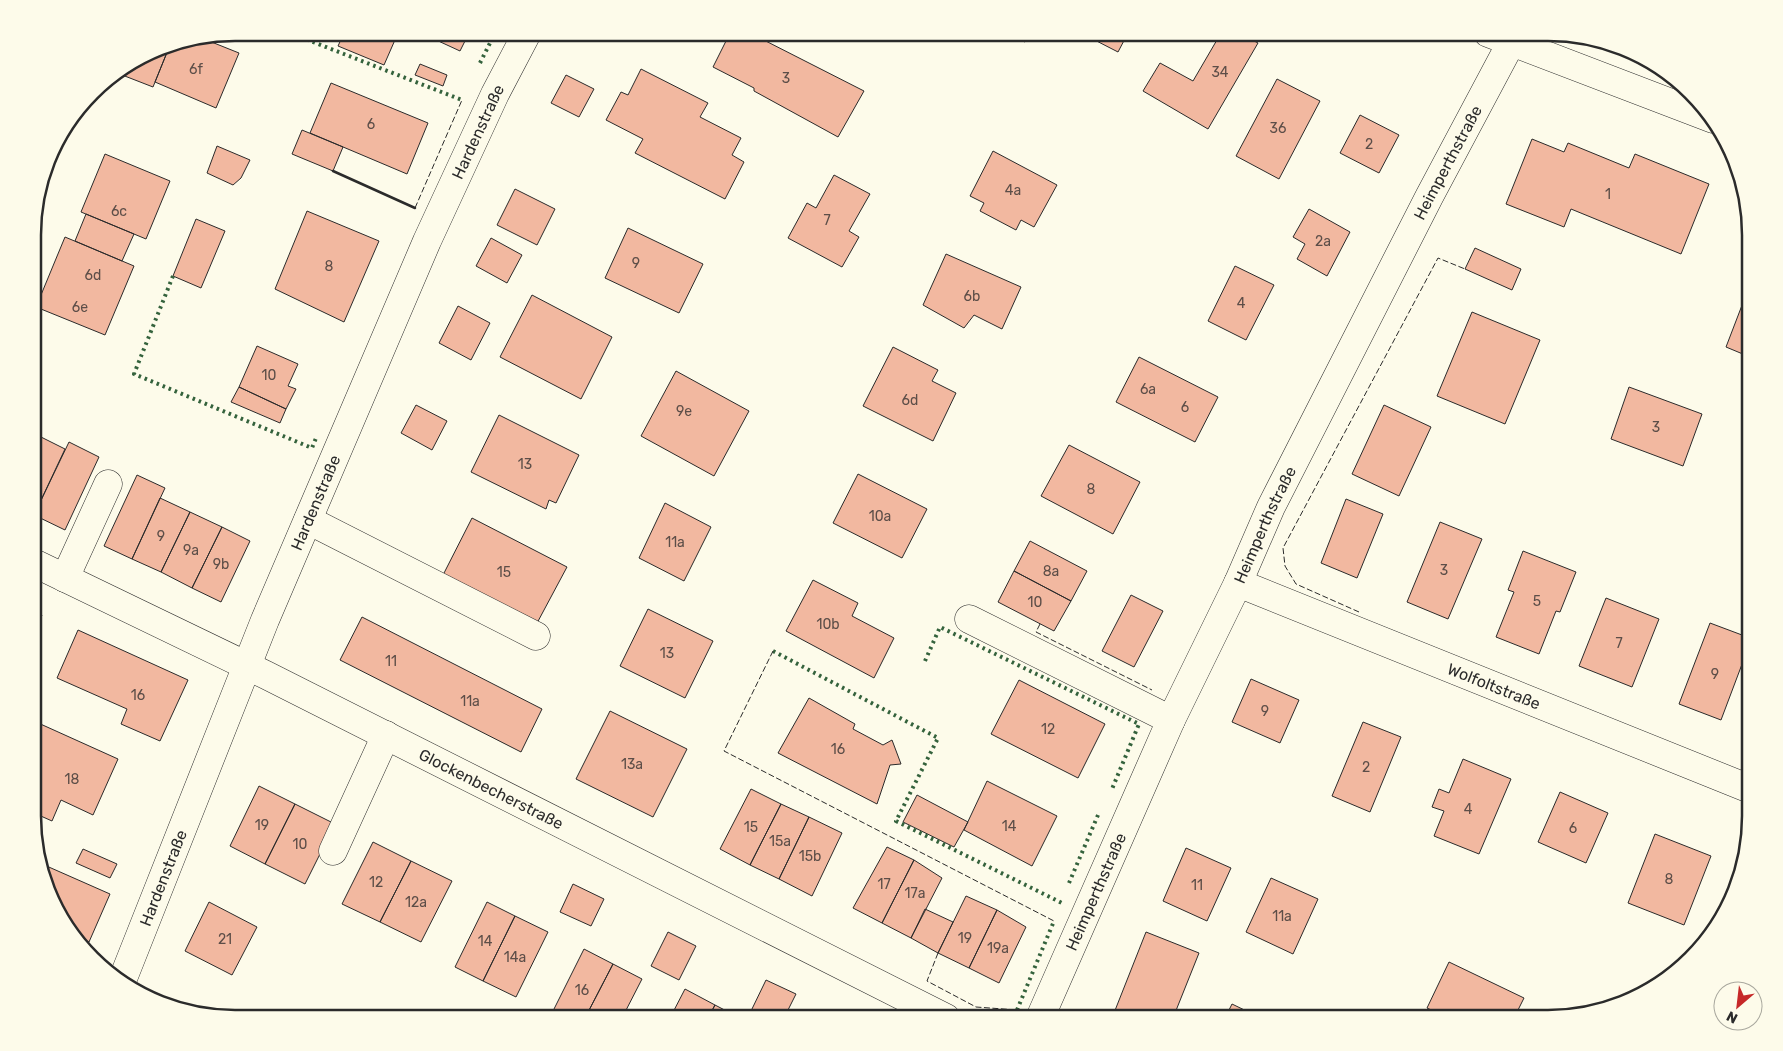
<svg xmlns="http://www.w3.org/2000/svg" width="1783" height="1051" viewBox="0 0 1783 1051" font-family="Rubik,sans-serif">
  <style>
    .building { fill: #f2b8a0; stroke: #2b2b2b }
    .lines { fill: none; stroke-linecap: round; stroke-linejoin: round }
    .minor-casing { stroke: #2b2b2b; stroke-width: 29 }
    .minor { stroke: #fdfbea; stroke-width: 28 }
    .hedge { stroke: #34623c; stroke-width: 4; stroke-dasharray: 2.5 4; stroke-linecap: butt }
    .fence { stroke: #2b2b2b; stroke-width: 1; stroke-dasharray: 6 2.5; stroke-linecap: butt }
    .wall { stroke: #2b2b2b; stroke-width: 2.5 }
    .labels { text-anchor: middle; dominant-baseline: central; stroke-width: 4; stroke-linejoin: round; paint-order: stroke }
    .number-label { font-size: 14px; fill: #5d4e48 }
    .street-label { font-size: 16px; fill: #2b2b2b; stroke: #fdfbea }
    .rim { fill: none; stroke: #2b2b2b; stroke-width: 2.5 }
  </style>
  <rect width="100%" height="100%" fill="#fdfbea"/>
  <path class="building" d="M344 33H398L384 65 338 46Z
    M421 33H469L460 51Z
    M730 33H750L864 91 838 137 754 91V88L713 67Z
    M1006 33H1030L1025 42Z
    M1081 33H1128L1118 52Z
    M1221 33H1239L1258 43 1208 129 1143 91 1160 63 1193 81Z
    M204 39 239 53 216 108 155 82 170 45Z
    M170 45 153 87 117 73 158 48Z
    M420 64 447 75 443 86 415 75Z
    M641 69 708 103 700 117 741 138 732 155 744 162 725 199 635 153 643 139 606 120 621 92 628 95Z
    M566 75 594 89 579 117 551 103Z
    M1277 79 1320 101 1279 179 1236 156Z
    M331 83 428 123 407 174 310 133Z
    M1360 115 1399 135 1379 173 1340 153Z
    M302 130 343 147 333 171 292 154Z
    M1532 139 1564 152 1568 143 1629 168 1635 154 1709 184 1681 254 1571 209 1564 227 1506 204Z
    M217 146 250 160 241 178 233 185 207 173Z
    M993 151 1057 185 1034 227 1021 220 1016 230 980 211 984 203 970 196Z
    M105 154 170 181 146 239 81 212Z
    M834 175 870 194 849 231 859 237 842 267 788 238 807 203 816 208Z
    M515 189 555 209 537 245 497 225Z
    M1309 209 1350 232 1327 276 1297 259 1305 244 1293 237Z
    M307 211 379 241 344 322 275 289Z
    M86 214 134 234 122 261 75 241Z
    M196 219 225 231 201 288 173 276Z
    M628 228 703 264 679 313 605 278Z
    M65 237 134 266 105 335 36 307Z
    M491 238 522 255 507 283 476 266Z
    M1475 248 1521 269 1512 290 1465 269Z
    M946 254 1021 287 1002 329 974 315 964 328 923 305Z
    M1235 266 1274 285 1246 340 1208 321Z
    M1749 287H1750V357L1726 347Z
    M532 295 612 337 581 399 500 357Z
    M458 306 490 323 471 360 439 343Z
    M1472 312 1540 340 1505 424 1437 396Z
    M257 346 298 364 288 386 296 389 286 409 239 387Z
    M893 347 938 370 932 381 956 393 933 441 863 406Z
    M1139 357 1218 397 1195 442 1116 402Z
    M676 371 749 411 714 476 641 436Z
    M239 387 286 409 280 423 231 402Z
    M1629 387 1702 414 1683 466 1611 439Z
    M416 405 447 421 432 450 401 433Z
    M1384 405 1431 427 1399 496 1352 474Z
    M499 415 579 455 556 503 549 500 546 509 471 472Z
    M37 435 65 449 34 515V441Z
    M69 442 99 457 65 530 34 515Z
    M1069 445 1140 482 1113 534 1041 496Z
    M858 474 927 509 902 558 833 523Z
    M137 475 165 488 132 559 104 546Z
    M160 498 190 512 161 572 132 559Z
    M1346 499 1383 514 1357 578 1321 563Z
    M665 503 711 527 684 581 639 558Z
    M190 512 222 527 192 588 161 572Z
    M472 518 567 567 536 625 442 577Z
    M1440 522 1482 539 1448 619 1407 602Z
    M222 527 250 541 221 602 192 588Z
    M1030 541 1087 571 1071 601 1014 571Z
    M1523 551 1576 572 1560 612 1556 611 1539 654 1496 637 1514 592 1508 590Z
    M1014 571 1071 601 1054 631 998 602Z
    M813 580 858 603 852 616 894 638 874 678 786 631Z
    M1131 595 1163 611 1134 667 1102 651Z
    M1606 598 1659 619 1632 687 1579 666Z
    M648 609 713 641 685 698 620 666Z
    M34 612 42 615 34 633Z
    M362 617 542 709 521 752 340 660Z
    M1710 623 1750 638V643L1721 720 1679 704Z
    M78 630 188 680 160 741 121 724 127 709 57 678Z
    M1251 679 1299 700 1280 743 1232 722Z
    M1019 680 1105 724 1078 778 991 734Z
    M809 698 855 724 853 729 883 745 892 740 901 764 890 765 877 804 778 753Z
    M610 711 687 749 653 817 576 779Z
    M36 722 118 759 93 815 61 800 52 821 34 813V726Z
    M1363 722 1401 737 1370 812 1332 796Z
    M1463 759 1511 779 1479 854 1434 836 1444 811 1432 807 1439 789 1449 793Z
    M987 781 1057 816 1032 866 964 830Z
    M259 786 295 804 265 864 230 846Z
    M751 789 781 804 750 865 720 849Z
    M1560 792 1608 813 1586 863 1538 842Z
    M917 795 968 822 954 847 903 822Z
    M295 804 335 824 305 884 265 864Z
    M781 804 809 817 779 879 750 865Z
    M809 817 842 833 812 896 779 879Z
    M1655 834 1711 856 1684 925 1628 903Z
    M373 842 411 861 380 922 342 904Z
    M887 847 914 860 882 923 853 908Z
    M1186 848 1231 868 1207 921 1163 901Z
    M83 849 117 864 110 878 76 863Z
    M914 860 942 878 911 938 882 923Z
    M411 861 452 881 421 942 380 922Z
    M42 864 110 894 89 942 75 936 66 928Z
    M1271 878 1318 899 1293 954 1246 932Z
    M573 884 604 899 591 926 560 912Z
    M966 896 997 910 969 968 938 953Z
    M209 902 257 927 232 975 185 951Z
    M487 902 515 916 483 981 455 967Z
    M925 909 953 922 938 953 911 938Z
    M997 910 1026 927 999 983 969 968Z
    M515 916 548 932 516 997 483 981Z
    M668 932 696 946 679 980 651 966Z
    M1146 932 1199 953 1173 1018H1112Z
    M584 949 613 964 585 1018H558L551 1015Z
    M1449 962 1524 998 1514 1018H1448L1427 1008Z
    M613 964 642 979 622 1018H585Z
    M766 980 796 994 784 1018H767L751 1011Z
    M685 989 715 1005 708 1018H670Z
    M1232 1004 1261 1018H1225Z
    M715 1005 740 1018H708Z"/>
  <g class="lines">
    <g class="minor-casing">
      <g id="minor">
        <path d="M1488 33 1713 119"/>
        <path d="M308 520 536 636"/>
        <path id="s1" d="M34 563 266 675 946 1018"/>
        <path d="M65 578 108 484"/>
        <path id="s2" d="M1238 583 1750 789"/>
        <path d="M969 619 1171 720"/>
        <path d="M333 851 386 735"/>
        <path id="s3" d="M122 981 265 620 427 241 495 94 527 33"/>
        <path id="s4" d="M1040 1018 1171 720 1238 583 1271 507 1429 197 1512 41"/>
      </g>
    </g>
    <use href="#minor" class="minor"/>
    <path class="hedge" d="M312 33 308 40 462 100
      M480 63 495 33
      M173 276 134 374 312 448 316 438
      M773 651 938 738 896 821 1062 903
      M925 661 940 627 1139 724 1112 789
      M1069 883 1098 815
      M1017 1010 1054 921"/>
    <path class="fence" d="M415 208 462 100
      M1359 612 1296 584 1285 566 1283 548 1438 258 1465 269
      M1040 624 1036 632 1152 690
      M773 651 724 751 1054 921
      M938 953 927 981 976 1007 1017 1010"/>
    <path class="wall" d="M333 171 415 208"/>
  </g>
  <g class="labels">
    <g class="number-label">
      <text x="196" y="69">6f</text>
      <text x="1220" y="72">34</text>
      <text x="786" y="78">3</text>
      <text x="371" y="124">6</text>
      <text x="1278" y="128">36</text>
      <text x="1369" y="144">2</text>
      <text x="1013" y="190">4a</text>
      <text x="1608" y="194">1</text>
      <text x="119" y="211">6c</text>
      <text x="827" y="220">7</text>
      <text x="1323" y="241">2a</text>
      <text x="636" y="263">9</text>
      <text x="329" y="266">8</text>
      <text x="93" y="275">6d</text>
      <text x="972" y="296">6b</text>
      <text x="1241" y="303">4</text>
      <text x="80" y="307">6e</text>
      <text x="269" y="375">10</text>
      <text x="1148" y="389">6a</text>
      <text x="910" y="400">6d</text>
      <text x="1185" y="407">6</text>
      <text x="684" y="411">9e</text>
      <text x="1656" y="427">3</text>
      <text x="525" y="464">13</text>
      <text x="1091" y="489">8</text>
      <text x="880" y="516">10a</text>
      <text x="161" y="536">9</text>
      <text x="675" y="542">11a</text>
      <text x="191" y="550">9a</text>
      <text x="221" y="564">9b</text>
      <text x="1444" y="570">3</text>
      <text x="1051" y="571">8a</text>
      <text x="504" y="572">15</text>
      <text x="1537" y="601">5</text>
      <text x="1035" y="602">10</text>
      <text x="828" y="624">10b</text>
      <text x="1619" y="643">7</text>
      <text x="667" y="653">13</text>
      <text x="391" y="661">11</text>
      <text x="1715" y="674">9</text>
      <text x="138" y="695">16</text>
      <text x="470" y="701">11a</text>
      <text x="1265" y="711">9</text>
      <text x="1048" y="729">12</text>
      <text x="838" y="749">16</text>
      <text x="632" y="764">13a</text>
      <text x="1366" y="767">2</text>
      <text x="72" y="779">18</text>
      <text x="1468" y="809">4</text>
      <text x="262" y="825">19</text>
      <text x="1009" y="826">14</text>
      <text x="751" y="827">15</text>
      <text x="1573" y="828">6</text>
      <text x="780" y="841">15a</text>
      <text x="300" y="844">10</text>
      <text x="810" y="856">15b</text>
      <text x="1669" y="879">8</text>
      <text x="376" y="882">12</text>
      <text x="884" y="884">17</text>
      <text x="1197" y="885">11</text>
      <text x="915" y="893">17a</text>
      <text x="416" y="902">12a</text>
      <text x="1282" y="916">11a</text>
      <text x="965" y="938">19</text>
      <text x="225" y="939">21</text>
      <text x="485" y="941">14</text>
      <text x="998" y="948">19a</text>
      <text x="515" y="957">14a</text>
      <text x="582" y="990">16</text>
    </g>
    <g class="street-label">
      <text stroke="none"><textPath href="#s3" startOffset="921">Hardenstraße</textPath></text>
      <text stroke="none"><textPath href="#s4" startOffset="948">Heimperthstraße</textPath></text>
      <text stroke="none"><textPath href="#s3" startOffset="516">Hardenstraße</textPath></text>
      <text stroke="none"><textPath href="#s4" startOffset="542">Heimperthstraße</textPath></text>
      <text stroke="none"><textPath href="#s2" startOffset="276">Wolfoltstraße</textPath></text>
      <text stroke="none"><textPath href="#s1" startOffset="510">Glockenbecherstraße</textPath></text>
      <text stroke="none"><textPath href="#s3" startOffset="111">Hardenstraße</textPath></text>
      <text stroke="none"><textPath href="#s4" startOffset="138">Heimperthstraße</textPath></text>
    </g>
  </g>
  <path d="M0 0H1783V1051H0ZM235 41H1548A194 194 0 0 1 1742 235V816A194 194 0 0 1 1548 1010H235A194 194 0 0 1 41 816V235A194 194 0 0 1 235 41Z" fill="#fdfbea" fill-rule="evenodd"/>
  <path class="rim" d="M235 41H1548A194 194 0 0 1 1742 235V816A194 194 0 0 1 1548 1010H235A194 194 0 0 1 41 816V235A194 194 0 0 1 235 41Z"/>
  <g transform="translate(1738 1006) rotate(208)"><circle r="24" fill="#fdfbea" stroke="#a9a89e"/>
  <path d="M0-4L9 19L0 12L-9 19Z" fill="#c62828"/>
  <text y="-8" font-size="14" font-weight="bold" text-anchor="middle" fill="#2b2b2b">N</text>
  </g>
</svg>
